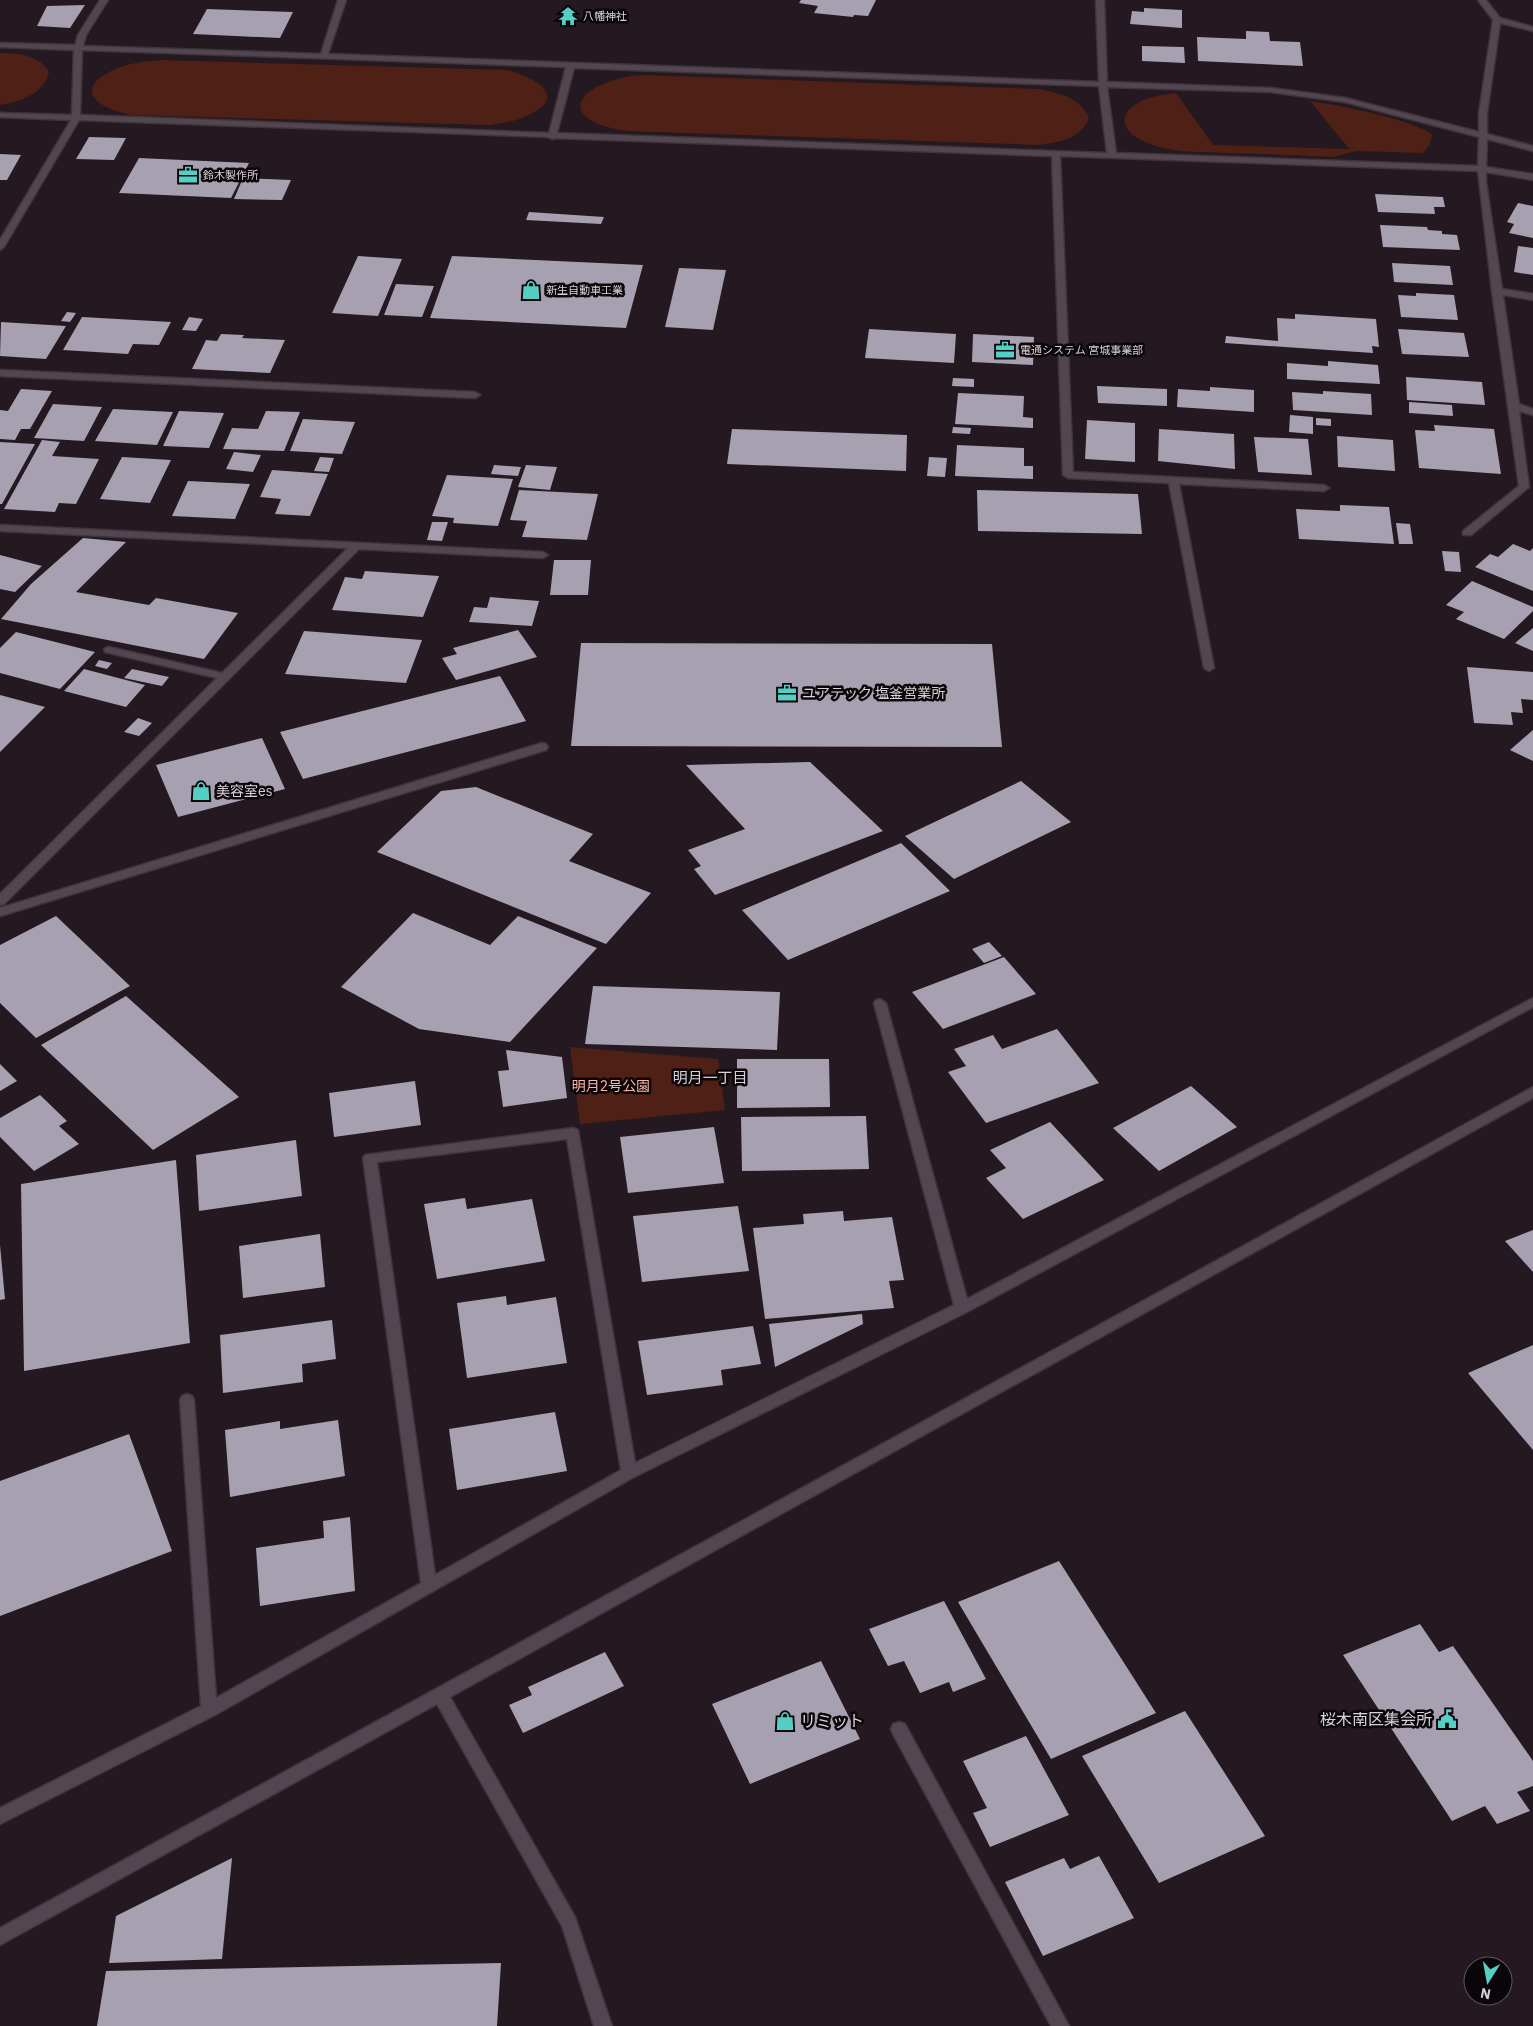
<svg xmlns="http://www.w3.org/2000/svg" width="1533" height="2026" viewBox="0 0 1533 2026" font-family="'IBM Plex Sans','Noto Sans JP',sans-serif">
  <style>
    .green { fill: #4f2015 }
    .building { fill: #a7a0b1 }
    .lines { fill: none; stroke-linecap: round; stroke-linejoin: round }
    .minor-casing { stroke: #3e353c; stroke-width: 3 }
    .minor { fill: #544650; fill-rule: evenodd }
    .labels { text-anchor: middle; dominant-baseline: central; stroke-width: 5; stroke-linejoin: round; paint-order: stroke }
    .far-poi-label { font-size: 11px; fill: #d9d1d7; stroke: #0a0609; text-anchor: start }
    .poi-label { font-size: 14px; fill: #d9d1d7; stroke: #0a0609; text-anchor: start }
    .park-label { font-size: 14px; fill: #fcb4a3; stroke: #0a0609 }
    .neighbourhood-label { font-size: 15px; fill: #d9d1d7; stroke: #0a0609 }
    .near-poi-label { font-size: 16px; fill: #d9d1d7; stroke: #0a0609; text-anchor: end }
  </style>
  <rect width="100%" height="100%" fill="#241821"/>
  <path class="green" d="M0 53C19 53 39 55 49 72 45 93 20 102 0 105Z
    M161 60 506 70C533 76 572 96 526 116 514 122 502 123 489 125L132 115C99 109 70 90 115 69 130 63 146 61 161 60Z
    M641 75 1038 89C1059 93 1080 97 1089 118 1080 140 1059 142 1038 145L627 131C548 119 581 80 641 75Z
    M1176 93 1213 145 1349 149 1310 101C1333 104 1417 120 1432 135L1430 144 1423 153 1356 151 1333 157C1298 155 1264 154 1229 153 1209 152 1188 153 1168 149 1104 136 1114 98 1176 93Z
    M570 1047 718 1059 725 1110 580 1124Z"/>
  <path class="building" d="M801 0H876L868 16 854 15 853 17 814 13 818 6 799 3Z
    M85 5 70 28 37 26 47 6Z
    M1144 8 1182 10V28L1130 24 1132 11 1144 12Z
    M207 9 293 12 280 38 193 34Z
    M1246 31 1269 32 1270 41 1300 42 1303 66 1198 61 1197 37 1246 39Z
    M1142 46 1184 47 1185 63 1142 61Z
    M89 137 126 138 114 160 76 159Z
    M0 154 21 155 7 180H0Z
    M139 158 249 163 231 198 119 193Z
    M243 178 291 180 282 200 234 199Z
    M1375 194 1443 197 1445 207H1434L1435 214 1378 212Z
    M1518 203 1533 206V238L1509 233 1514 224 1507 222Z
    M529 212 604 217 601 224 526 220Z
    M1380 225 1427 227 1428 230 1442 231V234L1457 235 1460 250 1383 247Z
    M1518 246 1533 248V275L1514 272Z
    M358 256 402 259 378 316 332 313Z
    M452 256 643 265 626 328 430 318Z
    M1392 263 1450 266 1453 285 1394 282Z
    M679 268 726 270 713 330 665 327Z
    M396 284 434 286 422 317 384 315Z
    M1416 293 1454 295 1458 320 1401 317 1398 295 1416 296Z
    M67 312 76 313 70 322 61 321Z
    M1295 314 1376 319 1379 347 1372 346 1373 353 1225 343 1226 336 1278 341 1277 318 1295 319Z
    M82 317 171 322 159 345 133 344 128 354 63 350Z
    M189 317 203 319 196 331 182 330Z
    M1 322 66 326 46 359 0 356Z
    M869 329 956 334 954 363 865 358Z
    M1398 329 1464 333 1469 357 1402 354Z
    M221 334 244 335 242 338 285 340 270 373 192 369 206 340 217 341Z
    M973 334 1034 337 1033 365 972 362Z
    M1328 361 1378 365 1380 384 1287 379V363L1328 366Z
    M1406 377 1482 382 1485 405 1407 400Z
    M953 378 974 379V387L952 386Z
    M1097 386 1167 389V406L1098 403Z
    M1210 387 1254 390V412L1177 407 1178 389 1210 391Z
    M21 389 52 391 30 429H21L15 440 0 439V410L8 411Z
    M1323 391 1371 394 1372 415 1293 410 1292 392 1323 394Z
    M958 393 1024 396 1023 417 1033 418V428L955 424Z
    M1409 402 1452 405 1453 416 1409 413Z
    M53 404 102 407 84 441 34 438Z
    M113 409 173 412 157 445 95 441Z
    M179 411 224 413 209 448 163 446Z
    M266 411 300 412 284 451 223 449 232 428 258 429Z
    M1290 415 1313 417V434L1289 432Z
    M1316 418 1331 419V426L1316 425Z
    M303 419 355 422 342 454 290 451Z
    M1087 420 1135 423V462L1085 459Z
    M1434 425 1494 429 1501 474 1419 468 1415 430 1435 431Z
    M953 427 971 428 970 434 952 433Z
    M732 429 907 435 906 471 727 464Z
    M1159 429 1234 434 1235 469 1158 461Z
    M1337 436 1393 440 1395 471 1338 467Z
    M1254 437 1308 439 1312 475 1258 472Z
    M42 440 60 442 52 456 99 459 76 504 59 503 55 512 4 509Z
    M0 442 35 444 2 504H0Z
    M957 445 1024 448V466H1033V479L955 476Z
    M234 452 261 455 253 472 226 469Z
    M122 457 171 460 150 503 100 499Z
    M320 457 334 458 329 472 314 471Z
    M929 457 947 458 945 477 927 476Z
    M494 465 521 467 518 476 491 474Z
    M526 465 557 467 550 490 518 487Z
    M272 470 328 474 310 516 275 514 281 499 260 497Z
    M447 475 513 479 498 526 453 523 454 518 432 516Z
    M188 481 250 484 235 519 172 516Z
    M519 490 598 494 587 540 522 537 527 521 510 520Z
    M977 490 1138 494 1142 534 978 531Z
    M1340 505 1389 507 1394 544 1299 539 1296 509 1340 511Z
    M432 522H448L442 541 427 540Z
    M1396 523 1410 524 1413 544H1399Z
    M83 538 126 542 76 592 149 605 156 598 238 613 204 659 1 619 31 584Z
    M1513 544 1530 551 1533 548V591L1475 567 1490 554 1498 557Z
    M1442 551 1459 552 1461 572 1445 571Z
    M0 555 42 566 15 592 0 589Z
    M554 560H591L588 595H550Z
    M365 571 439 576 423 617 332 610 345 577 362 579Z
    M1472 581 1533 607V611L1504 639 1456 619 1464 612 1446 605Z
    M490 597 539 601 532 626 469 622 474 607 487 608Z
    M1533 628V651L1515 643Z
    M518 630 537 657 456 680 442 658 457 654 453 648Z
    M304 631 422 640 406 683 285 674Z
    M16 632 95 652 60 689 0 673V648Z
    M581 643 992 644 1002 747 571 746Z
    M99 660 112 663 107 669 95 666Z
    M1467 667 1533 672V700L1521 699 1523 713 1511 712 1513 725 1474 723Z
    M84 669 145 685 126 707 64 691Z
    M132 669 169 677 162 686 124 678Z
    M500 676 526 721 303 779 280 732Z
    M0 695 45 707 0 752Z
    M138 718 152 723 139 736 124 732Z
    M1533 730V761L1510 750Z
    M262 738 285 789 178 817 156 765Z
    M810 762 883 831 715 895 694 869 701 866 688 850 745 829 686 765Z
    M1021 781 1071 822 954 879 905 836Z
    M476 787 593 834 569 861 651 893 606 944 377 852 441 791Z
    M901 843 950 891 788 960 742 910Z
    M413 913 490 945 518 916 597 948 510 1042 419 1029 341 987Z
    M56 916 130 986 36 1038 0 1003V945Z
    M989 942 1002 956 984 963 972 949Z
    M1004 957 1036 994 943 1029 912 992Z
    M593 986 780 992 777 1050 585 1044Z
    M126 996 239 1097 153 1150 41 1045Z
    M1057 1029 1099 1083 986 1123 948 1072 966 1066 954 1049 993 1035 1002 1049Z
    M506 1050 562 1057 567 1098 503 1107 498 1071 509 1070Z
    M737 1059H829L830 1107 737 1108Z
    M0 1064 17 1081 0 1091Z
    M415 1081 421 1125 334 1137 329 1093Z
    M1191 1086 1237 1127 1159 1171 1113 1128Z
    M40 1095 67 1121 59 1126 79 1144 34 1171 0 1137V1118Z
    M866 1116 869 1169 742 1171 741 1117Z
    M1050 1122 1104 1180 1023 1219 986 1178 1006 1168 990 1150Z
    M714 1127 724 1183 628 1193 620 1137Z
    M296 1140 302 1196 199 1211 196 1155Z
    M176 1160 190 1343 24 1371 21 1184Z
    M465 1198 467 1209 532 1199 545 1261 437 1279 424 1204Z
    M738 1206 749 1271 642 1282 633 1216Z
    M843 1211 844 1221 892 1217 904 1280 889 1281 894 1308 765 1319 753 1228 804 1224 803 1214Z
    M1533 1230V1272L1505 1241Z
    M320 1234 325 1287 243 1298 239 1246Z
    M0 1245 5 1299 0 1300Z
    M506 1296 507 1305 556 1297 567 1363 467 1378 457 1303Z
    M862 1314 863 1324 775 1367 769 1324Z
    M332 1320 336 1359 302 1364 303 1382 223 1393 220 1335Z
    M753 1326 761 1364 721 1370 723 1385 647 1395 638 1341Z
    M1533 1345V1450L1468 1373Z
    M555 1412 567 1471 457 1490 449 1429Z
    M338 1420 345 1476 230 1497 225 1430 280 1421V1429Z
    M129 1434 172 1551 0 1616V1481Z
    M350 1517 355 1591 260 1606 256 1548 324 1538 323 1521Z
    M1059 1561 1156 1713 1051 1759 958 1602Z
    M944 1601 986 1679 953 1692 949 1682 920 1693 904 1661 888 1666 869 1629Z
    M1420 1624 1439 1652 1453 1646 1533 1761V1786L1517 1792 1530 1811 1497 1824 1485 1806 1452 1821 1343 1655Z
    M605 1652 624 1686 523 1733 509 1705 532 1695 528 1687Z
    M821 1661 860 1739 750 1784 712 1704Z
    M1185 1711 1265 1836 1159 1883 1082 1756Z
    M1026 1736 1069 1815 990 1847 973 1813 987 1808 963 1761Z
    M1099 1856 1134 1918 1043 1956 1005 1882 1064 1858 1070 1869Z
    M232 1858 222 1959 109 1963 116 1916Z
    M501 1963 497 2026H97L106 1971Z"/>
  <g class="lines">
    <g class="minor-casing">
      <path id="minor" d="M100 0H108L86 35 83 46 321 54 338 0H346L328 54 1099 82 1096 0H1104L1107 82 1271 88 1345 98 1479 132V113L1493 20 1478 0H1486L1500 18 1533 27V31L1500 23 1487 113V134L1533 146V151L1487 139 1486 167 1533 174V180L1486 172V182L1502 289 1533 294V300L1503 295 1519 404 1533 409V415L1519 411 1529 487 1471 535H1463V531L1519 486 1492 291 1478 171 1060 156 1073 472 1324 485 1329 488 1324 491 1179 484 1214 668 1209 671 1204 668 1169 483 1068 478 1063 475 1052 156 556 138 552 139 548 137 79 120 4 247 0 250V240L71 120 0 117V113L72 115 74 50 0 47V43L75 45 78 35ZM82 50 566 67 549 133 80 115ZM574 68 1099 86 1107 153 557 133ZM1107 87 1271 92 1345 102 1479 137 1478 166 1116 153Z
        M0 370 475 392 480 395 475 398 0 376Z
        M0 525 543 552 548 555 543 558 359 549 4 904 0 905V894L217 678 105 652 104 650 105 648 109 647 222 673 348 548 0 531Z
        M542 743 546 744 548 747 546 750 0 916V908Z
        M1533 998V1007L967 1312 634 1477 215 1715 0 1824V1808L201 1706 180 1400 182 1396 187 1394 192 1396 194 1400 216 1698 421 1583 363 1158 365 1155 573 1128 578 1130 635 1463 954 1305 874 1003 876 1000 880 999 886 1003 967 1299ZM567 1139 621 1470 435 1575 377 1162Z
        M1533 1087V1098L450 1697 575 1917 612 2026H594L562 1926 437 1704 0 1945V1928Z
        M899 1722 905 1724 1069 2026H1051L893 1734 891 1729 893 1724Z"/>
    </g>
    <use href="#minor" class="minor"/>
  </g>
  <defs>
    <g id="temple-bare" transform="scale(1.5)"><path d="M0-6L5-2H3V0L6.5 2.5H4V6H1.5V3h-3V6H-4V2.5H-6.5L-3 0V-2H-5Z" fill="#55cec4" stroke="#0a0609" stroke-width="2.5" paint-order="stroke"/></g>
    <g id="office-bare" transform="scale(1.5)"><path d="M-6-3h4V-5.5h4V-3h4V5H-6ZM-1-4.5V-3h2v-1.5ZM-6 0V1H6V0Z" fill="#55cec4" stroke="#0a0609" stroke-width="2.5" paint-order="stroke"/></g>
    <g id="shop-bare" transform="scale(1.5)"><path d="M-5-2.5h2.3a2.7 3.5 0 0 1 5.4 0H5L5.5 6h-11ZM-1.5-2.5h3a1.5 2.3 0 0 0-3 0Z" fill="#55cec4" stroke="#0a0609" stroke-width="2.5" paint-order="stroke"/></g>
    <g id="civic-bare" transform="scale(1.5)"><path d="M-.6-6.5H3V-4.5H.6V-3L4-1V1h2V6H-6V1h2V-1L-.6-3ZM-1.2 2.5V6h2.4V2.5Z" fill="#55cec4" stroke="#0a0609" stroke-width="2.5" paint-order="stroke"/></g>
  </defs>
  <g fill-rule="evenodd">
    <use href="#temple-bare" x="568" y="16"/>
    <use href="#office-bare" x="188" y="175"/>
    <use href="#shop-bare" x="531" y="290"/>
    <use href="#office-bare" x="1005" y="350"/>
    <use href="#office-bare" x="787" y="693"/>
    <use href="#shop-bare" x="201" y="791"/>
    <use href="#civic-bare" x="1447" y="1719"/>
    <use href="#shop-bare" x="785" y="1721"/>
  </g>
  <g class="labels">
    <g class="far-poi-label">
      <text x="583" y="16">八幡神社</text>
      <text x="203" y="175">鈴木製作所</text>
      <text x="546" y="290">新生自動車工業</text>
      <text x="1020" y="350">電通システム 宮城事業部</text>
    </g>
    <g class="poi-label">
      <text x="802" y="693">ユアテック 塩釜営業所</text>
      <text x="216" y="791">美容室es</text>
    </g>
    <g class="park-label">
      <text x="611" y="1086">明月2号公園</text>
    </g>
    <g class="neighbourhood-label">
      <text x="710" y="1077">明月一丁目</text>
    </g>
    <g class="near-poi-label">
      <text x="1432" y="1719">桜木南区集会所</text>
      <text x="800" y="1721" text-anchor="start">リミット</text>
    </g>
  </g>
  <g transform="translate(1488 1981) rotate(191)"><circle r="24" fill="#0a0609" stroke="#5d575b"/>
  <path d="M0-4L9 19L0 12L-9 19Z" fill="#55cec4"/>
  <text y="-8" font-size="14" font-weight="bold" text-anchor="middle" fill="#d9d1d7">N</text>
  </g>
</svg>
